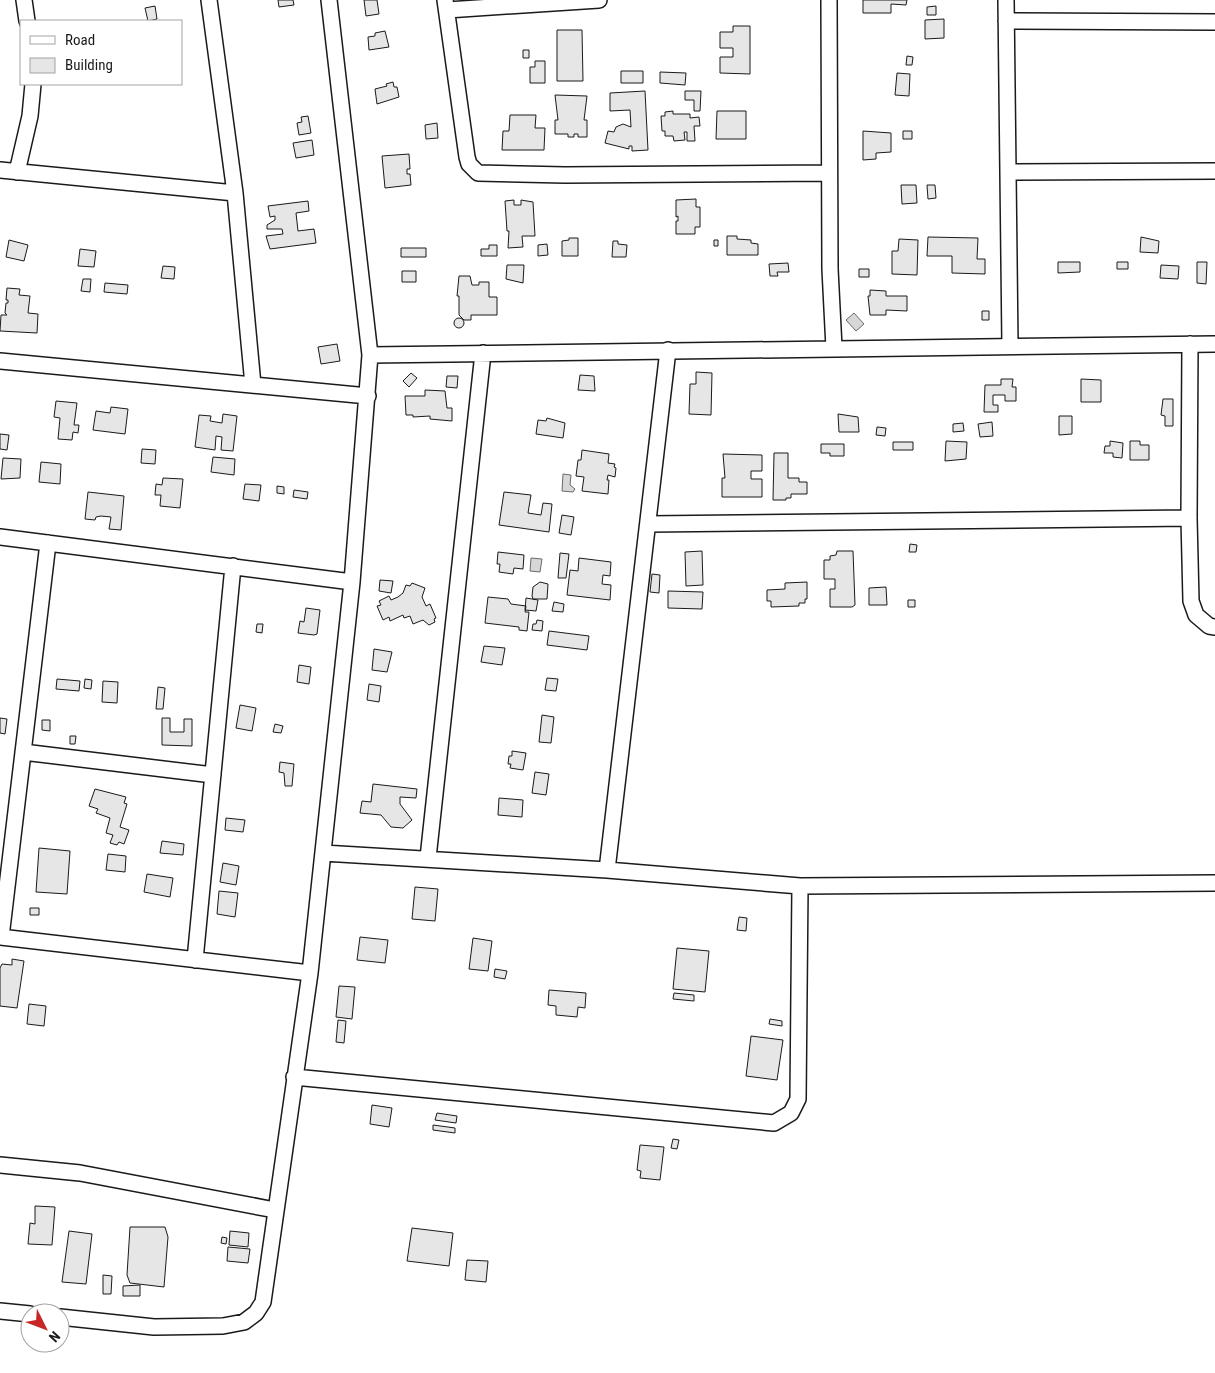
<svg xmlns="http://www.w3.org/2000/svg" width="1215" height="1373" viewBox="0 0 1215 1373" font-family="'Roboto Condensed',sans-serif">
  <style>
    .water { fill: #d7d7d7; stroke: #6a6a6a }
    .building { fill: #e6e6e6; stroke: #1a1a1a }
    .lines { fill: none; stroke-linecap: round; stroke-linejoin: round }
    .minor-casing { stroke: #1a1a1a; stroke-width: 18 }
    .minor { stroke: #fff; stroke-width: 15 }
  </style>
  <rect width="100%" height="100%" fill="#fff"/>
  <path class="water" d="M854 313 864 324 856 331 846 320Z
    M563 474 571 475 570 485 575 489 573 492 562 491Z
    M531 558 542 559 540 572 530 571Z"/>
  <path class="building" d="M278 0H293L294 5 279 7Z
    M364 0H377L379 14 366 16Z
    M863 0H907L906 5 891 4V13H863Z
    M155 6 157 19 148 21 145 8Z
    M936 6V15H927V7Z
    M944 19V38L925 39V20Z
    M733 26H750V74L720 73V57H733V48H720V32H733Z
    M557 30H582L583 81H557Z
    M385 31 389 47 369 50 368 37 375 36V33Z
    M523 50H529V58H523Z
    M907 56 913 57 912 65H906Z
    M535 61H545V83H530V67H535Z
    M621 71H643V83H621Z
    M660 72 686 73 685 85 660 83Z
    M897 73 910 74 909 96 895 95Z
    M393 82 394 87H397L399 97 377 104 375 89 387 86 386 84Z
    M645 91 648 150 632 151V146H629V149L605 143 608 131 614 132 616 127 623 124 631 127 630 110 610 111V93Z
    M685 91H701L700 111H694V100H685Z
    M555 95 587 96 584 120H587V137H578V134H574V137H568V134H555V120H558Z
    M673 111V114H690V118L699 117 700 126H694L695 141H687V132H684L685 140 674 141 673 136H665V131H662L661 116H665V112Z
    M717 111H746V139H716Z
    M510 115H536L535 128H545L544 150H502L503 131H509Z
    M308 116 311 133 299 135 297 123 302 122 301 117Z
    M437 123 438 138 426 139 425 125Z
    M863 131 891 133V152L876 153V159L863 160Z
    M903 131H912V139H903Z
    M312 140 314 155 296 158 293 143Z
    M409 154 410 169H407V174H410L411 185 385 188 382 156Z
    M901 185H916L917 203 902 204Z
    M927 185H935L936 198 928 199Z
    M696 199V207H700V227H695V234H676V221H678V216L676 217V200Z
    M514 200V205H521V200L533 202 535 236H522L523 247 508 248 509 231H507L505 201Z
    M308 201 309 211 296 213 298 231 314 229 316 243 270 249 266 236 283 234 282 229H267V225L275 220V216L270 217 268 206Z
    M727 236H737V239L751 240V243L758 244V255H727Z
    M928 237 978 238 977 259H985V274L952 273V256H927Z
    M1141 237 1159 241 1158 253 1140 252Z
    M569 238H578V256H562V241L569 240Z
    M899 239 918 240 917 275 892 274V251H898Z
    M9 240 28 245 24 261 6 257Z
    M714 240H718V246H714Z
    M613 241H618V244L627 245 626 257H612Z
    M547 244 548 255 538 256V245Z
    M489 245H497V256H481V249H489Z
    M401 248H426V257H401Z
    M80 249 96 251 94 267 78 266Z
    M1058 262H1080V272L1058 273Z
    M1117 262H1128V269H1117Z
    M1197 262H1207L1206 284 1197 283Z
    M788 263 789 272H777L778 276H770L769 264Z
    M507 265H524L523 283 506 279Z
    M1161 265 1179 266 1178 279 1160 278Z
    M163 266 175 267 174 279 161 278Z
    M859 269H869V277H859Z
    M402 271H416V282H402Z
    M459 276H470L472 285H479V282H489V297H497V315H471V320H464L459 315V296H457Z
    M83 279H91L90 292 81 291Z
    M105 283 128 285 127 294 104 292Z
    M7 288 20 289 19 295 30 296 28 313 38 314 37 333 0 331 1 315H7L5 313 6 303H8V300H6Z
    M870 290 886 291V296H907V311L886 310V315H870L868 296H870Z
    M982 311H989V320H982Z
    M454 323a5 5 0 1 1 10 0a5 5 0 1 1-10 0Z
    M337 344 340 361 321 364 318 347Z
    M696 372 712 373 711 415 689 414 690 384H696Z
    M411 373 417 378 409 387 403 381Z
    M580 375 594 376 595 391 578 390Z
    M447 376H458L457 388 446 387Z
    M1001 379H1013L1012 387H1016V401H1005V395H993V405H998V412H984L985 385H1001Z
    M1081 379 1101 380V402H1081Z
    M425 390 445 391 447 408H452V421L430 419V416L413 417V415H406L405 396H425Z
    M1163 399H1173V426H1165V416L1161 415Z
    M56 401 77 403 74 425H79L78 433 73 432 72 440 58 439 60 418 54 417Z
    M111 407 128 409 125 434 93 430 96 411 110 413Z
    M223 414 237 416 233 451 221 450 222 437 216 436 215 450 195 447 199 415 211 416 210 421 222 423Z
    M838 414 858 417 859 432H839Z
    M1059 416H1072V434L1059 435Z
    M547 418 565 423 563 438 536 434 538 420 546 421Z
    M992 422 993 436 980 437 978 424Z
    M963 423 964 431 953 432V424Z
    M877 427 886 428 885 436 876 435Z
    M0 434 9 435 7 450 0 449Z
    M946 441 967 442 966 459 945 461Z
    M1110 441 1123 443 1122 458 1113 457V453H1104L1105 446H1110Z
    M1130 441H1140V445H1149V460H1130Z
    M893 442H913V450H893Z
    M821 444H844V456H830V453H821Z
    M142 449 156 450 155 464 141 463Z
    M582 450 609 454 608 463 615 464 614 467 616 468 615 477 608 475 607 480H609L608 494 582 491 584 477 576 476 578 460H581Z
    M774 453H788V478H799V482H807V494H791V498H786V500H773Z
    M723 454 762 455V471H751V479H762V497H722V478H725Z
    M213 457 235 459 234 475 211 472Z
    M3 458 21 459 20 478 1 479Z
    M41 462 61 464 60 484 39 482Z
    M163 478 183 479 180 508 160 506 161 495H155L156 484 162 485Z
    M245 484 261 485 259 501 243 499Z
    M277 486 284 487V494L277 493Z
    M294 490 308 492 307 499 293 497Z
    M88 492 124 496 121 530 109 529 111 517 101 516 96 517 95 520 85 519Z
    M504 492 531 495 528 513 541 515 543 503 552 504 549 532 499 525Z
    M562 515 574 517 571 535 559 533Z
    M910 544 917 545 916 552H909Z
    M702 551 703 585 686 586 685 552Z
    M837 551H853L855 605 852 607H830V589H835V579H824V560H830V556L836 555Z
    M498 552 524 555 523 569 514 568 513 574 499 572 500 564H497Z
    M560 553 569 554 566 578H558Z
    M579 558 611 562 610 576 603 575 602 584 611 585 610 600 567 595 570 570 578 571Z
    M652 574 660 575 659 593 650 592Z
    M380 580 393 581 391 593 379 591Z
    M540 582 548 584 547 599H533L532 596 533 587Z
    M807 582V599H805V603H799V606L771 607V601H767V590L785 589V583Z
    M412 583 425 588 422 597 426 606 430 604 436 618 434 619 435 622 429 625 423 620 413 624 410 616 404 618 403 615 390 621 389 617 383 620 377 606 381 605 379 601 389 596 391 600 398 597 403 593 406 585 410 586Z
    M886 587 887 605H869V588Z
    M668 591 703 592 702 609 668 608Z
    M488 597 508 599 511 604 526 606 525 612H529L527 631 519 630V627L485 623Z
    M526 598 538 600 536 611 525 610Z
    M908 600H915V607H908Z
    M554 602 564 604 563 612 552 611Z
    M306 608 320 610 317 634 314 635 298 633 300 621 304 622Z
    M537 620 543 621 542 631 532 630 533 624H536Z
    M257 624H263L262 633 256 632Z
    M549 631 589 636 587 650 547 645Z
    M484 646 505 648 502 665 481 662Z
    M374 649 392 652 387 672 372 670Z
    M299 665 311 667 309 684 297 682Z
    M547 678 558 679 556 691 545 690Z
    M57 679 80 681 79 691 56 689Z
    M85 679 92 680 91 689 84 688Z
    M103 681 118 682 117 703 102 702Z
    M369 684 381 686 379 702 367 700Z
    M158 687 165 688 163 709H156Z
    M240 705 256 708 252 731 236 728Z
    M542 715 554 717 551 743 539 742Z
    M0 718 7 719 5 734 0 733Z
    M162 718H170V732H184V719H192V746L162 745Z
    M42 720H50V731L42 730Z
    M275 724 283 726 281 733 273 732Z
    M70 736H76L75 744H70Z
    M512 751 526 753 523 770 510 768 511 764H508L509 756H512Z
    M280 762 294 764 292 786H285L284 773 279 772Z
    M535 772 549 774 546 795 532 793Z
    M373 784 417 789 416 798 400 797V804L412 820 403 828 391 827 381 815 360 813 362 801 371 802Z
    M95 789 126 797 124 803 127 804 120 827 129 830 124 844 119 842 117 845 110 843 113 835 106 833 110 818 96 813 98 809 89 806Z
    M499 798 523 800 522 817 498 815Z
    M226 818 245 820 243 832 225 830Z
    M162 841 184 844 183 855 160 853Z
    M39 848 70 851 67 894 36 892Z
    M108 854 126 856 125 872 106 870Z
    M223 863 239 866 236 885 220 882Z
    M147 874 173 878 170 897 144 892Z
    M415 887 438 889 435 921 412 919Z
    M219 891 238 893 235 917 217 914Z
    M30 908H39V915H30Z
    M739 917 747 918 746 931 737 930Z
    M360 937 388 940 385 963 357 960Z
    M473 938 492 941 488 971 469 969Z
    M677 948 709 951 705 992 673 989Z
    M12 959 24 961 17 1008 0 1006V968L2 964 12 965Z
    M495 969 507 971 505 979 494 977Z
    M339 986 355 987 352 1019 336 1017Z
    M549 990 586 993 585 1008 578 1007 577 1017 556 1015V1006L548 1005Z
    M674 993 694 995V1001L673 999Z
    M29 1004 46 1006 44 1026 27 1024Z
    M770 1019 782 1021V1026L769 1024Z
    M338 1020 346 1021 344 1043 336 1042Z
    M751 1036 783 1040 777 1080 746 1076Z
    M372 1105 392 1108 389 1127 370 1124Z
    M437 1113 457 1116 456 1123 435 1120Z
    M433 1125 455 1128V1133L433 1130Z
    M673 1139 679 1140 677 1149 671 1148Z
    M640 1145 664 1147 660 1180 640 1178 641 1171 637 1170Z
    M35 1206 55 1207 52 1245 28 1244 30 1223 35 1224Z
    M130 1227H165L168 1237 164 1287 130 1283 127 1275Z
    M412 1228 453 1233 449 1266 407 1261Z
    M69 1231 92 1234 86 1284 62 1282Z
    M230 1231 249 1233 248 1247 229 1245Z
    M222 1237 227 1238 226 1244 221 1243Z
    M228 1247 250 1249 248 1263 227 1261Z
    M467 1260 488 1261 486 1282 465 1280Z
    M103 1275 112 1276 111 1294H103Z
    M140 1285V1296H123V1286Z"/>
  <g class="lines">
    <g class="minor-casing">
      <path id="minor" d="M24 0 27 21
        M209 0 235 193 253 385
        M445 0 467 157 469 164 478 173 565 175 829 173
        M829 0 830 269 834 348
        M1006 0 1010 346
        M447 10 599 0
        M1006 21 1215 22
        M0 170 235 193
        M17 172 30 116 33 84
        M1009 172 1215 171
        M1190 344 1189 518 1191 601 1196 615 1209 626 1215 627
        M370 355 1215 344
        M0 361 368 396
        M649 524 1189 518
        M0 537 352 582
        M23 752 213 775
        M428 858 483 353
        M607 870 668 350
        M800 886 1215 883
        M0 937 310 973
        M1 937 48 543
        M195 960 233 566
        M294 1077 774 1123 791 1113 798 1099 800 886 607 870 323 853
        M0 1165 80 1173 275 1210
        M0 1311 30 1314
        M60 1317 154 1327 223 1326 244 1322 256 1313 263 1302 310 973 352 582 370 355 329 0"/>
    </g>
    <use href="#minor" class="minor"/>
  </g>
  <rect x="20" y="20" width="162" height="65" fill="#ffffff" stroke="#a3a3a3"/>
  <rect x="30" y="36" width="25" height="8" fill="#ffffff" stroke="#a3a3a3"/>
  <text x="65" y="45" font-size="15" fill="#1a1a1a">Road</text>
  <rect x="30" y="58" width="25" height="15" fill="#e6e6e6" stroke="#a3a3a3"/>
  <text x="65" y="70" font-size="15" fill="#1a1a1a">Building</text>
  <g transform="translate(45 1328) rotate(132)"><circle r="24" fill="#ffffff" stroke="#a3a3a3"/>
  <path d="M0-4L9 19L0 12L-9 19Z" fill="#c62828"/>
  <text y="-8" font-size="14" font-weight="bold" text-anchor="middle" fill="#1a1a1a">N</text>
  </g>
</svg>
